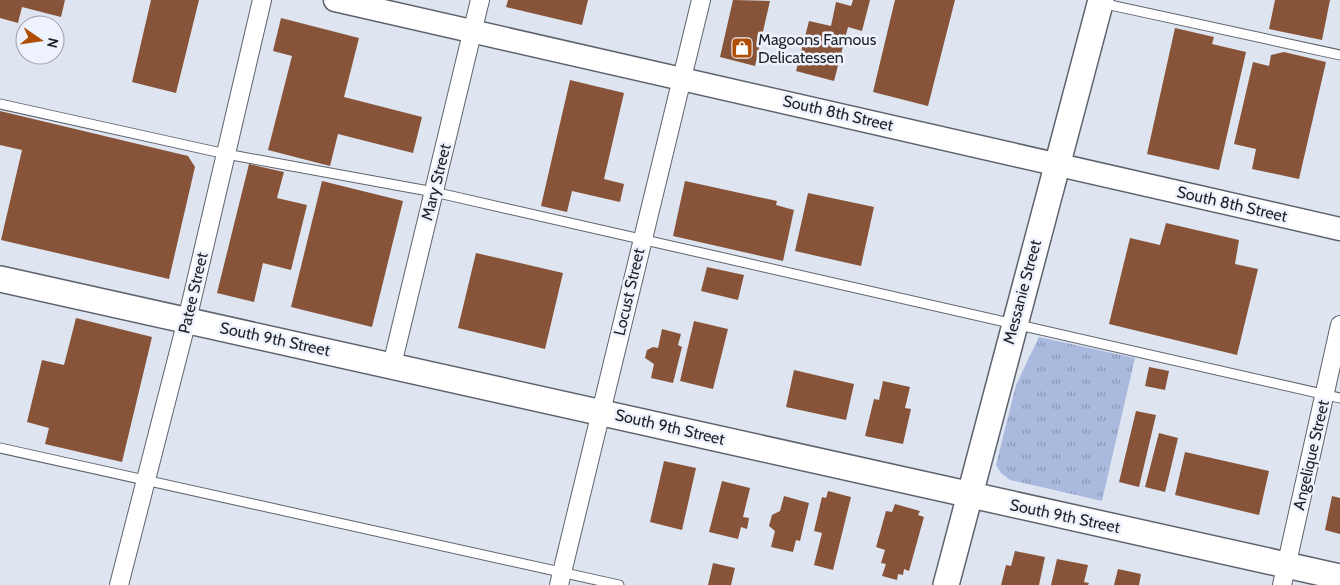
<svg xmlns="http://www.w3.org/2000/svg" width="1340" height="585" viewBox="0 0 1340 585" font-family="Cabin,sans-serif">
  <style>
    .grass { fill: url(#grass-tufts) }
    .building { fill: #875439 }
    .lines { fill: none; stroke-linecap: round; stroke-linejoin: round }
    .service-casing { stroke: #5e636d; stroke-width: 11 }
    .minor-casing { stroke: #5e636d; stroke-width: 20 }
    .tertiary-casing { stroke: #5e636d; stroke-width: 25 }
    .secondary-casing { stroke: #5e636d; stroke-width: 28 }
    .service { stroke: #fff; stroke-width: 9 }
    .minor { stroke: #fff; stroke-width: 18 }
    .tertiary { stroke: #fff; stroke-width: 22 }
    .secondary { stroke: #fff; stroke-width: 25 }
    .labels { text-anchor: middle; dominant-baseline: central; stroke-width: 5; stroke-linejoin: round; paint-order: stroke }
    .poi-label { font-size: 16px; fill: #1f2125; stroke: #edf2fd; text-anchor: start }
    .street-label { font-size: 16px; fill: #1f2125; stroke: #edf2fd }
  </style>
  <defs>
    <pattern id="grass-tufts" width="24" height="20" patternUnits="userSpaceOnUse" patternTransform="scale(1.25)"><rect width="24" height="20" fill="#aabadf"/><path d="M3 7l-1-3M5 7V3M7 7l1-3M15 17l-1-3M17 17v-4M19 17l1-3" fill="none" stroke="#8a97b5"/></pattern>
  </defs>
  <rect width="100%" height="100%" fill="#dfe5f0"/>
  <path class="grass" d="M1039 337 1135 358 1102 501 1010 480 1001 473 996 465 1016 385Z"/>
  <path class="building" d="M0 0H65L61 17 22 7 18 23 0 18Z
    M151 0H199L176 93 132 82Z
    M508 0H588L582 25 506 7Z
    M733 0 770 1 755 66 720 57Z
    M853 0H870L862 31 848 27 834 81 796 71 809 21 831 26 836 2 851 6Z
    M895 0H955L928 106 873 92Z
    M1275 0H1330L1322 40 1269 29Z
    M281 18 359 38 344 97 422 117 413 153 338 134 330 166 268 150 292 56 273 51Z
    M1175 28 1214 37 1212 44 1246 52 1219 170 1147 154Z
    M1284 52 1326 62 1299 179 1252 169 1256 149 1234 144 1253 62 1269 66 1271 55Z
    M570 80 624 93 604 179 624 184 620 202 572 191 567 212 541 206Z
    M0 111 188 156 195 167 169 279 1 240 22 150 0 145Z
    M249 164 284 172 277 198 307 205 291 270 263 263 254 302 217 293Z
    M322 181 403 201 372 327 291 307Z
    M685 181 777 201 776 205 794 210 783 261 673 236Z
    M808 193 874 207 861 266 795 251Z
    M1166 223 1239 240 1235 264 1258 269 1237 355 1109 324 1130 238 1160 245Z
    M476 253 563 273 545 349 458 328Z
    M707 267 744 275 738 300 701 291Z
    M76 318 152 337 122 462 45 444 49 428 27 422 42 360 64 365Z
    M694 321 728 329 713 389 680 381Z
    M662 329 681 334 678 345 682 347 673 383 651 378 654 364 645 358 647 350 653 347 658 348Z
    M1149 367 1169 371 1165 390 1145 386Z
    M794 370 854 384 846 420 786 407Z
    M883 381 910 387 905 408 911 409 903 444 865 436 874 399 879 400Z
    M1136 411 1156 415 1139 487 1119 482Z
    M1159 433 1178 438 1165 492 1145 487Z
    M1185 452 1269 471 1259 515 1175 495Z
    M664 461 696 468 682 530 650 522Z
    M722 481 750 488 743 517 749 518 747 529 741 527 738 539 709 532Z
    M828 491 851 497 833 570 814 565 822 533 814 531 822 497 826 498Z
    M784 496 809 503 800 541 796 540 793 552 771 547 775 531 769 526 772 515 780 511Z
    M1332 496 1340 498V534L1325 530Z
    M895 504 920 511 918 515 924 517 909 571 904 569 903 575 898 574 897 580 882 576 886 564 881 563 885 550 876 547 886 511 892 512Z
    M1015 551 1045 557 1039 585H1001L1006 565 1011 566Z
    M1057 559 1088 565 1084 582 1089 583 1088 585H1051Z
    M713 563 735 568 731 585H708Z
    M1118 569 1141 574 1139 585H1114Z"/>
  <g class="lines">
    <g class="service-casing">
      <path id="service" d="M1101 3 1340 55
        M0 104 226 154 434 192 1340 398
        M0 448 619 585"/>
    </g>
    <g class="minor-casing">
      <path id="minor" d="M392 365 480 0
        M119 585 187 320 262 0
        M559 585 701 0
        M1282 585 1340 325"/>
    </g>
    <g class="tertiary-casing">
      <path id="tertiary" d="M335 0 1340 229"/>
    </g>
    <g class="secondary-casing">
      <path id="secondary" d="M0 279 1340 577
        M946 585 1101 0"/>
    </g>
    <use href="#service" class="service"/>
    <use href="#minor" class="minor"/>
    <use href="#tertiary" class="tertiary"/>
    <use href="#secondary" class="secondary"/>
  </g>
  <defs>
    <g id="shop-square" transform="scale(1.125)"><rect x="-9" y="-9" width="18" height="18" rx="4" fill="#af4f05" stroke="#edf2fd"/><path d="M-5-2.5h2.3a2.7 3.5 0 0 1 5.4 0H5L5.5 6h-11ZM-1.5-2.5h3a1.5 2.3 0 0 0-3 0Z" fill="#fff"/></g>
  </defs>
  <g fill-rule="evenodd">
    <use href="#shop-square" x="742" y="48"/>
  </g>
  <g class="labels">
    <g class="poi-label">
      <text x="758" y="39">Magoons Famous<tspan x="758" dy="18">Delicatessen</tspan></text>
    </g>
    <g class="street-label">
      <text transform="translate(838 113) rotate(13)">South 8th Street</text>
      <text transform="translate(436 182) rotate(-76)">Mary Street</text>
      <text transform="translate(1232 204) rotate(13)">South 8th Street</text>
      <text transform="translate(629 292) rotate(-77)">Locust Street</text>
      <text transform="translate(1022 292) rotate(-75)">Messanie Street</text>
      <text transform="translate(193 293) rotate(-77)">Patee Street</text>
      <text transform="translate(275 339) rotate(12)">South 9th Street</text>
      <text transform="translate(670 427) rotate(13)">South 9th Street</text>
      <text transform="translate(1311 455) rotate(-77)">Angelique Street</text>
      <text transform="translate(1065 516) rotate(12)">South 9th Street</text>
    </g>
  </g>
  <g transform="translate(40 40) rotate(103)"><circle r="24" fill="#edf2fd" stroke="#9b9ea7"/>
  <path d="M0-4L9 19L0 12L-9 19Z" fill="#af4f05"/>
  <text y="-8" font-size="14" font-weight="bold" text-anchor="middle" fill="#1f2125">N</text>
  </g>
</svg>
